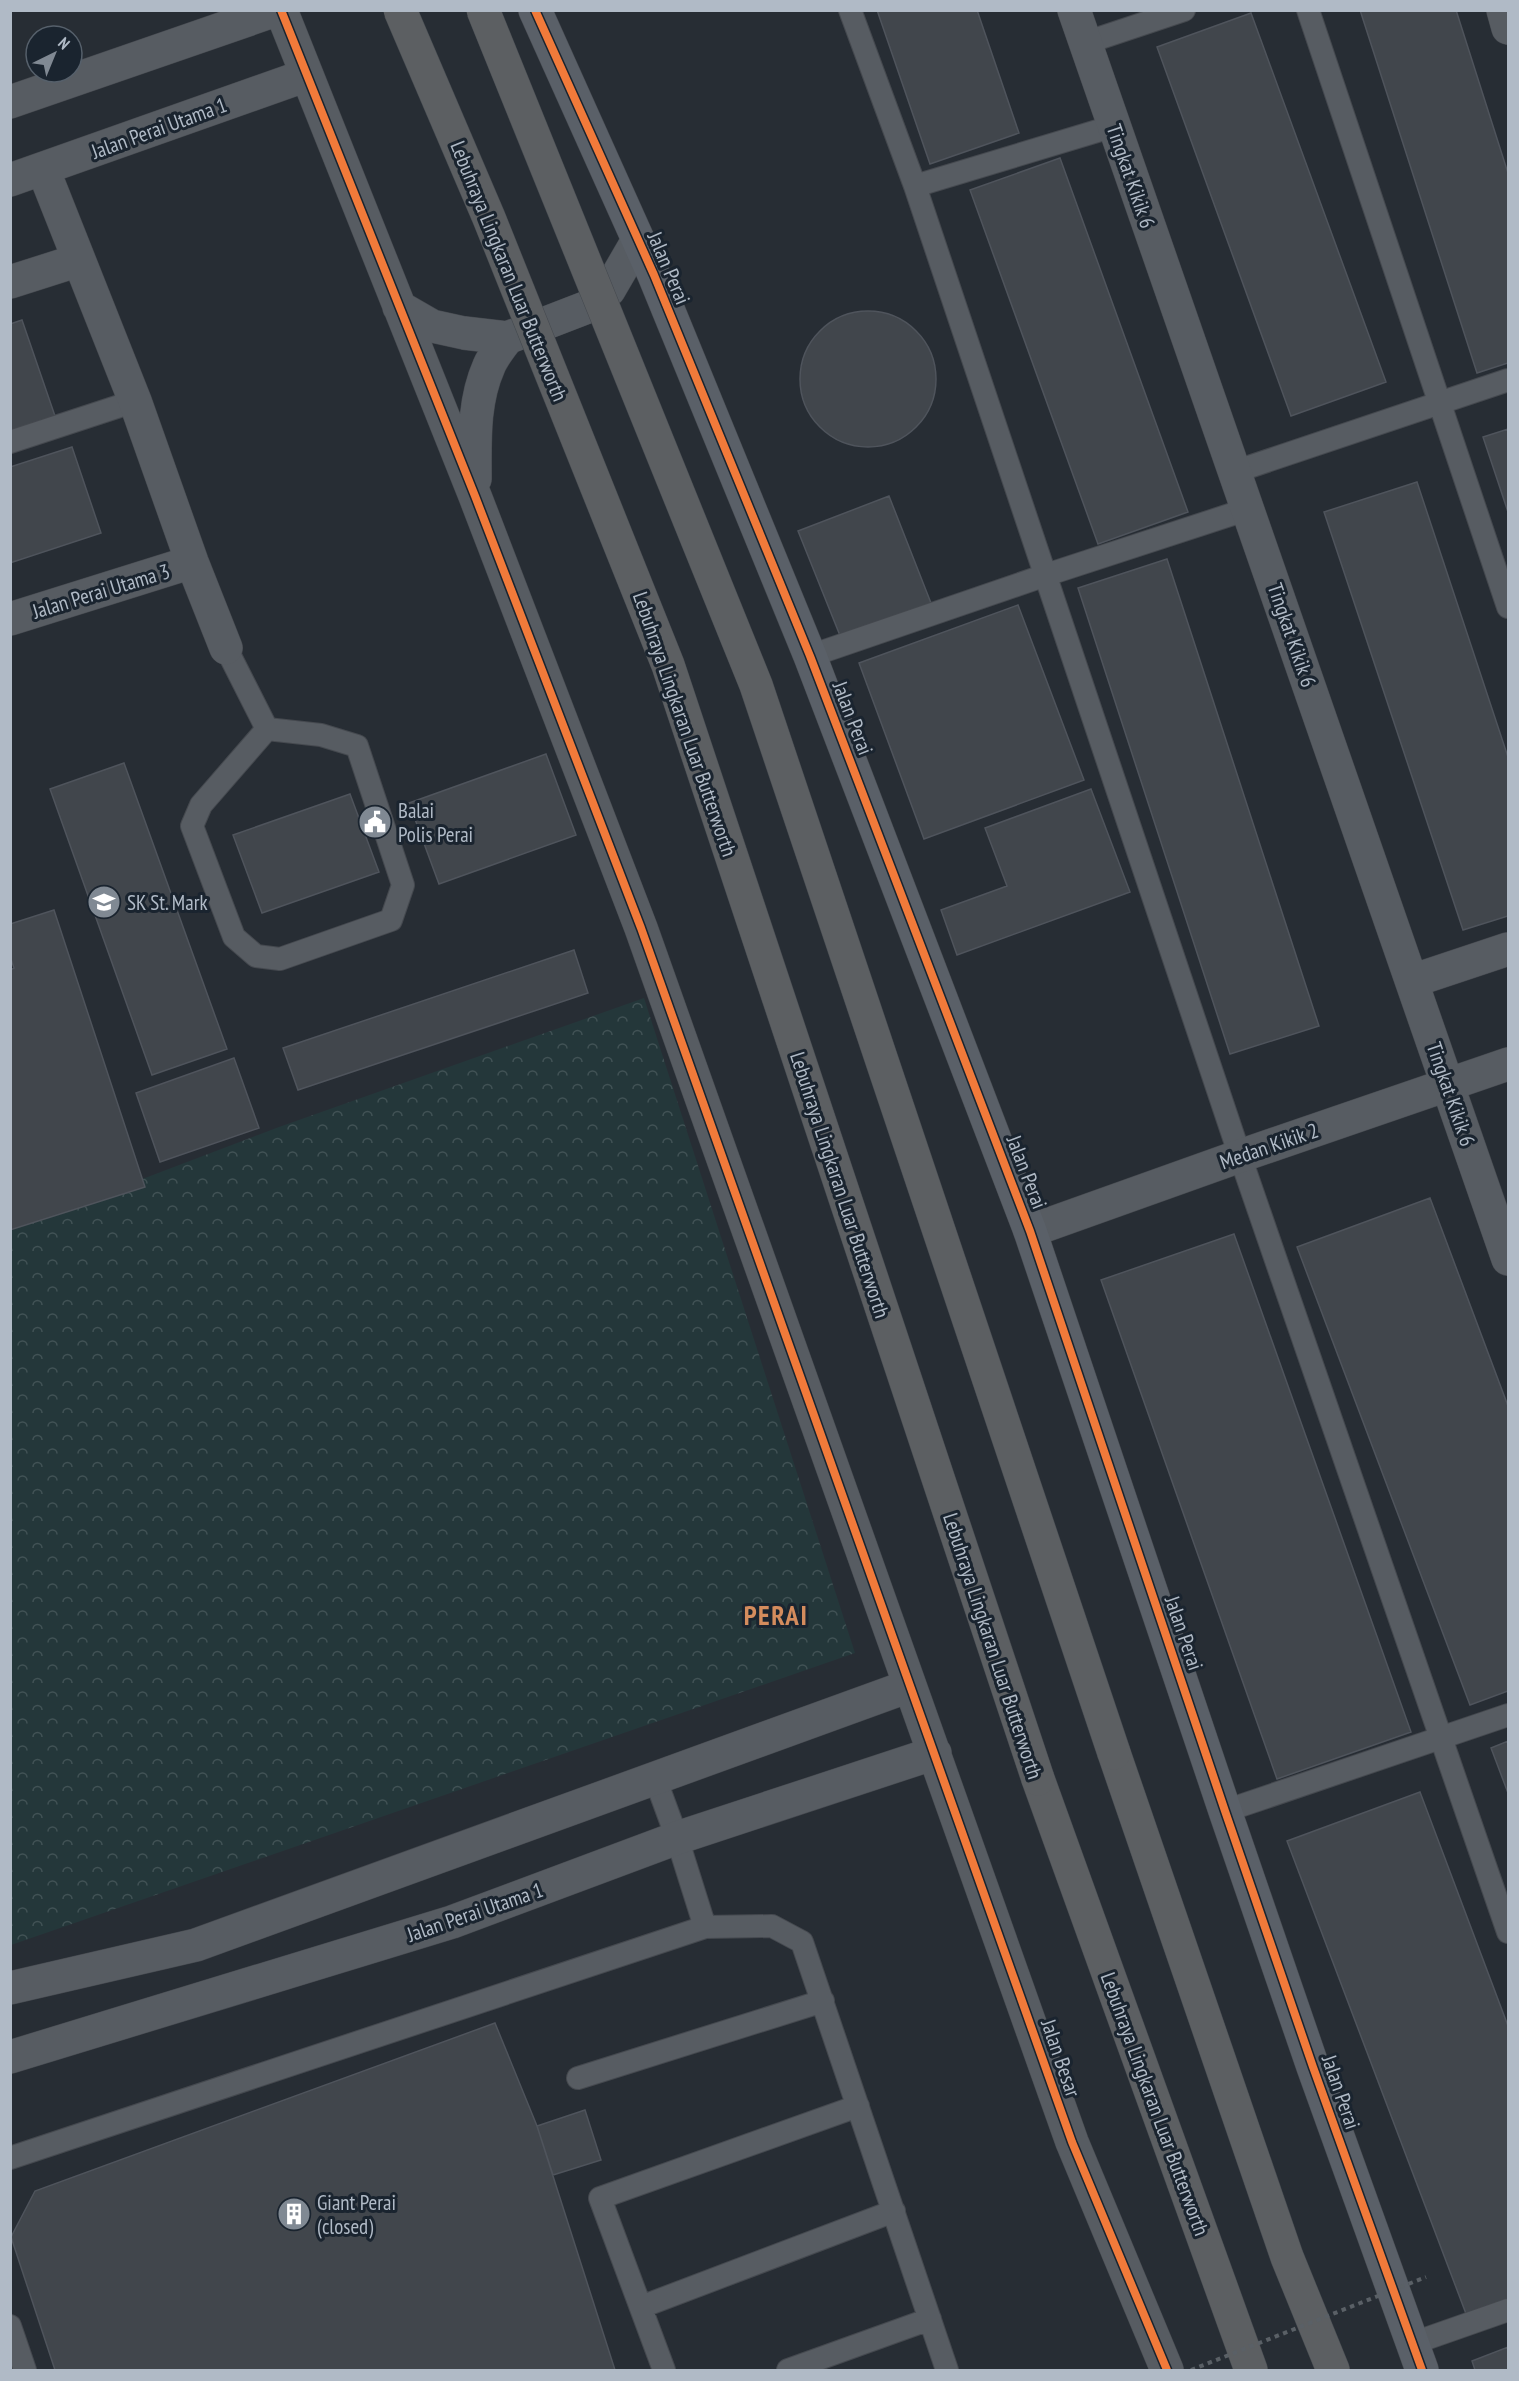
<svg xmlns="http://www.w3.org/2000/svg" width="1519" height="2381" viewBox="0 0 1519 2381" font-family="'PT Sans Narrow',sans-serif">
  <style>
    .forest { fill: url(#forest-crowns) }
    .building { fill: #41464c; stroke: #4f545c; stroke-width: 1.5 }
    .lines { fill: none; stroke-linecap: round; stroke-linejoin: round }
    .lane-casing { stroke: #45494f; stroke-width: 24 }
    .street-casing { stroke: #45494f; stroke-width: 34 }
    .secondary-casing { stroke: #45494f; stroke-width: 34 }
    .highway-casing { stroke: #44494f; stroke-width: 34 }
    .lane { stroke: #575c62; stroke-width: 22 }
    .street { stroke: #575c62; stroke-width: 33 }
    .secondary { stroke: #5a6068; stroke-width: 33 }
    .highway { stroke: #5c5f62; stroke-width: 33 }
    .highway-bridge-casing { stroke: #44494f; stroke-width: 34; stroke-linecap: butt }
    .path-bridge { stroke: #5a6066; stroke-width: 4; stroke-dasharray: 4.5 4.5; stroke-linecap: butt }
    .highway-bridge { stroke: #5c5f62; stroke-width: 33 }
    .cycleway-casing { stroke: #1a242f; stroke-width: 11 }
    .cycleway { stroke: #f17a3a; stroke-width: 8 }
    .labels { text-anchor: middle; dominant-baseline: central; stroke-width: 6; stroke-linejoin: round; paint-order: stroke }
    .street-label { font-size: 21px; fill: #b0bac6; stroke: #1a242f }
    .poi-label { font-size: 21px; fill: #b0bac6; stroke: #1a242f; text-anchor: start }
    .district-label { font-size: 27px; font-weight: bold; letter-spacing: 1.5px; fill: #d48c5d; stroke: #1a242f }
  </style>
  <defs>
    <pattern id="forest-crowns" width="20" height="18" patternUnits="userSpaceOnUse" patternTransform="scale(1.5)"><rect width="20" height="18" fill="#24373a"/><path d="M2 6a3 3 0 1 1 6 0M12 15a3 3 0 1 1 6 0" fill="none" stroke="#415255"/></pattern>
  </defs>
  <rect width="100%" height="100%" fill="#272d34"/>
  <path class="forest" d="M644 998 855 1653 11 1945V1229L279 1127Z"/>
  <path class="building" d="M877 10H977L1019 133 930 164Z
    M1360 10H1456L1508 173V363L1477 373Z
    M1251 13 1386 382 1291 416 1157 47Z
    M1060 158 1188 512 1098 544 970 190Z
    M800 379a68 68 0 1 1 136 0a68 68 0 1 1-136 0Z
    M22 320 55 416 10 431V324Z
    M1508 429V512L1483 437Z
    M72 447 101 533 10 563V467Z
    M1417 482 1508 757V916L1463 930 1324 512Z
    M889 496 931 603 841 638 798 531Z
    M1167 559 1319 1026 1230 1054 1078 588Z
    M1018 605 1084 780 924 839 859 663Z
    M546 754 576 835 439 884 409 803Z
    M124 763 227 1049 152 1075 50 789Z
    M1091 789 1130 892 957 955 941 910 1007 886 985 828Z
    M350 794 379 872 262 913 233 835Z
    M54 910 145 1187 10 1230V970L14 968 10 956V924Z
    M574 950 588 993 298 1090 283 1048Z
    M234 1058 259 1128 160 1162 136 1093Z
    M1430 1198 1508 1406V1691L1470 1705 1297 1247Z
    M1234 1234 1411 1732 1277 1779 1101 1280Z
    M1508 1741V1793L1491 1748Z
    M1420 1792 1508 2026V2304L1468 2319 1287 1841Z
    M495 2023 537 2126 615 2370H55L11 2237 35 2191Z
    M585 2110 601 2160 553 2175 537 2126Z
    M1508 2347V2370H1475L1472 2361Z"/>
  <g class="lines">
    <g class="lane-casing">
      <path id="lane" d="M850 10 915 186 1240 1156 1508 1932
        M1308 10 1508 607
        M1085 43 1184 10
        M915 186 1114 126
        M10 442 135 401
        M1234 472 1508 380
        M226 648 267 729
        M810 656 1046 575 1248 509
        M267 729 321 735 357 746 403 885 391 920 280 959 256 956 234 937 192 826 201 805Z
        M655 1778 677 1838 705 1927
        M1225 1811 1508 1715
        M578 2078 823 2001
        M10 2158 705 1927 772 1926 802 1942 947 2370
        M641 2307 894 2211
        M10 2326 25 2370
        M1411 2344 1508 2310
        M664 2370 600 2198 858 2106
        M788 2370 930 2319"/>
    </g>
    <g class="street-casing">
      <path id="street" d="M281 10 475 496 641 928 1072 2142 1167 2370
        M1074 10 1508 1259
        M1503 10 1508 28
        M10 102 276 10
        M43 169 135 401 192 562 226 648
        M10 180 307 75
        M10 282 79 260
        M399 307 432 326 464 333 507 338 590 306 609 290 638 240
        M475 479C475 441 473 402 489 366 493 356 501 347 507 338
        M10 619 192 562
        M1412 981 1508 949
        M1030 1231 1240 1156 1508 1064
        M10 1988 196 1945 909 1686
        M10 2057 452 1922 677 1838 935 1753"/>
    </g>
    <g class="secondary-casing">
      <path id="secondary" d="M535 10 654 275 810 656 1030 1231 1225 1811 1313 2067 1422 2370"/>
    </g>
    <g class="highway-casing">
      <path id="highway" d="M1114 1753 1287 2257 1333 2370
        M1038 1779 1251 2370"/>
    </g>
    <use href="#lane" class="lane"/>
    <use href="#street" class="street"/>
    <use href="#secondary" class="secondary"/>
    <use href="#highway" class="highway"/>
    <g class="highway-bridge-casing">
      <path id="highway-bridge" d="M400 10 489 218 668 665 1038 1779
        M483 10 756 685 1114 1753"/>
    </g>
    <path class="path-bridge" d="M1191 2370 1426 2277"/>
    <use href="#highway-bridge" class="highway-bridge"/>
    <g class="cycleway-casing">
      <path id="cycleway" d="M281 10 475 496 641 928 1072 2142 1167 2370
        M535 10 654 275 810 656 1030 1231 1225 1811 1313 2067 1422 2370"/>
    </g>
    <use href="#cycleway" class="cycleway"/>
  </g>
  <defs>
    <g id="civic-disc" transform="scale(1.725)"><circle r="9.5" fill="#808993" stroke="#1a242f"/><path d="M-.6-6.5H3V-4.5H.6V-3L4-1V1h2V6H-6V1h2V-1L-.6-3ZM-1.2 2.5V6h2.4V2.5Z" fill="#fff"/></g>
    <g id="school-disc" transform="scale(1.725)"><circle r="9.5" fill="#808993" stroke="#1a242f"/><path d="M0-5L7-2L0 1L-7-2ZM-4 1L0 2.5L4 1V4Q0 6-4 4Z" fill="#fff"/></g>
    <g id="building-disc" transform="scale(1.725)"><circle r="9.5" fill="#808993" stroke="#1a242f"/><path d="M-4-6H4V6H1V3H-1V6H-4ZM-2.5-4.3h1.7v1.8h-1.7ZM.8-4.3h1.7v1.8H.8ZM-2.5-1h1.7V.8h-1.7ZM.8-1h1.7V.8H.8Z" fill="#fff"/></g>
  </defs>
  <g fill-rule="evenodd">
    <use href="#civic-disc" x="375" y="822"/>
    <use href="#school-disc" x="104" y="902"/>
    <use href="#building-disc" x="294" y="2214"/>
  </g>
  <g class="labels">
    <g class="street-label">
      <text transform="translate(159 128) rotate(-20)">Jalan Perai Utama 1</text>
      <text transform="translate(1131 176) rotate(71)">Tingkat Kikik 6</text>
      <text transform="translate(669 268) rotate(67)">Jalan Perai</text>
      <text transform="translate(509 271) rotate(68)">Lebuhraya Lingkaran Luar Butterworth</text>
      <text transform="translate(101 591) rotate(-17)">Jalan Perai Utama 3</text>
      <text transform="translate(1292 635) rotate(71)">Tingkat Kikik 6</text>
      <text transform="translate(853 718) rotate(69)">Jalan Perai</text>
      <text transform="translate(685 724) rotate(71)">Lebuhraya Lingkaran Luar Butterworth</text>
      <text transform="translate(1451 1094) rotate(71)">Tingkat Kikik 6</text>
      <text transform="translate(1269 1146) rotate(-19)">Medan Kikik 2</text>
      <text transform="translate(1027 1172) rotate(69)">Jalan Perai</text>
      <text transform="translate(840 1185) rotate(72)">Lebuhraya Lingkaran Luar Butterworth</text>
      <text transform="translate(1184 1633) rotate(71)">Jalan Perai</text>
      <text transform="translate(993 1646) rotate(72)">Lebuhraya Lingkaran Luar Butterworth</text>
      <text transform="translate(475 1912) rotate(-19)">Jalan Perai Utama 1</text>
      <text transform="translate(1061 2058) rotate(71)">Jalan Besar</text>
      <text transform="translate(1341 2092) rotate(71)">Jalan Perai</text>
      <text transform="translate(1155 2104) rotate(70)">Lebuhraya Lingkaran Luar Butterworth</text>
    </g>
    <g class="poi-label">
      <text x="398" y="810">Balai<tspan x="398" dy="24">Polis Perai</tspan></text>
      <text x="127" y="902">SK St. Mark</text>
      <text x="317" y="2202">Giant Perai<tspan x="317" dy="24">(closed)</tspan></text>
    </g>
    <g class="district-label">
      <text x="776" y="1615">PERAI</text>
    </g>
  </g>
  <rect width="1519" height="2381" fill="none" stroke="#b0bac6" stroke-width="24"/>
  <g transform="translate(54 54) rotate(43)"><circle r="28" fill="#1a242f" stroke="#56606b" stroke-width="1.5"/>
  <path d="M0-4.5L10 22L0 15L-10 22Z" fill="#808993"/>
  <text y="-9" font-size="16" font-weight="bold" text-anchor="middle" fill="#b0bac6">N</text>
  </g>
</svg>
